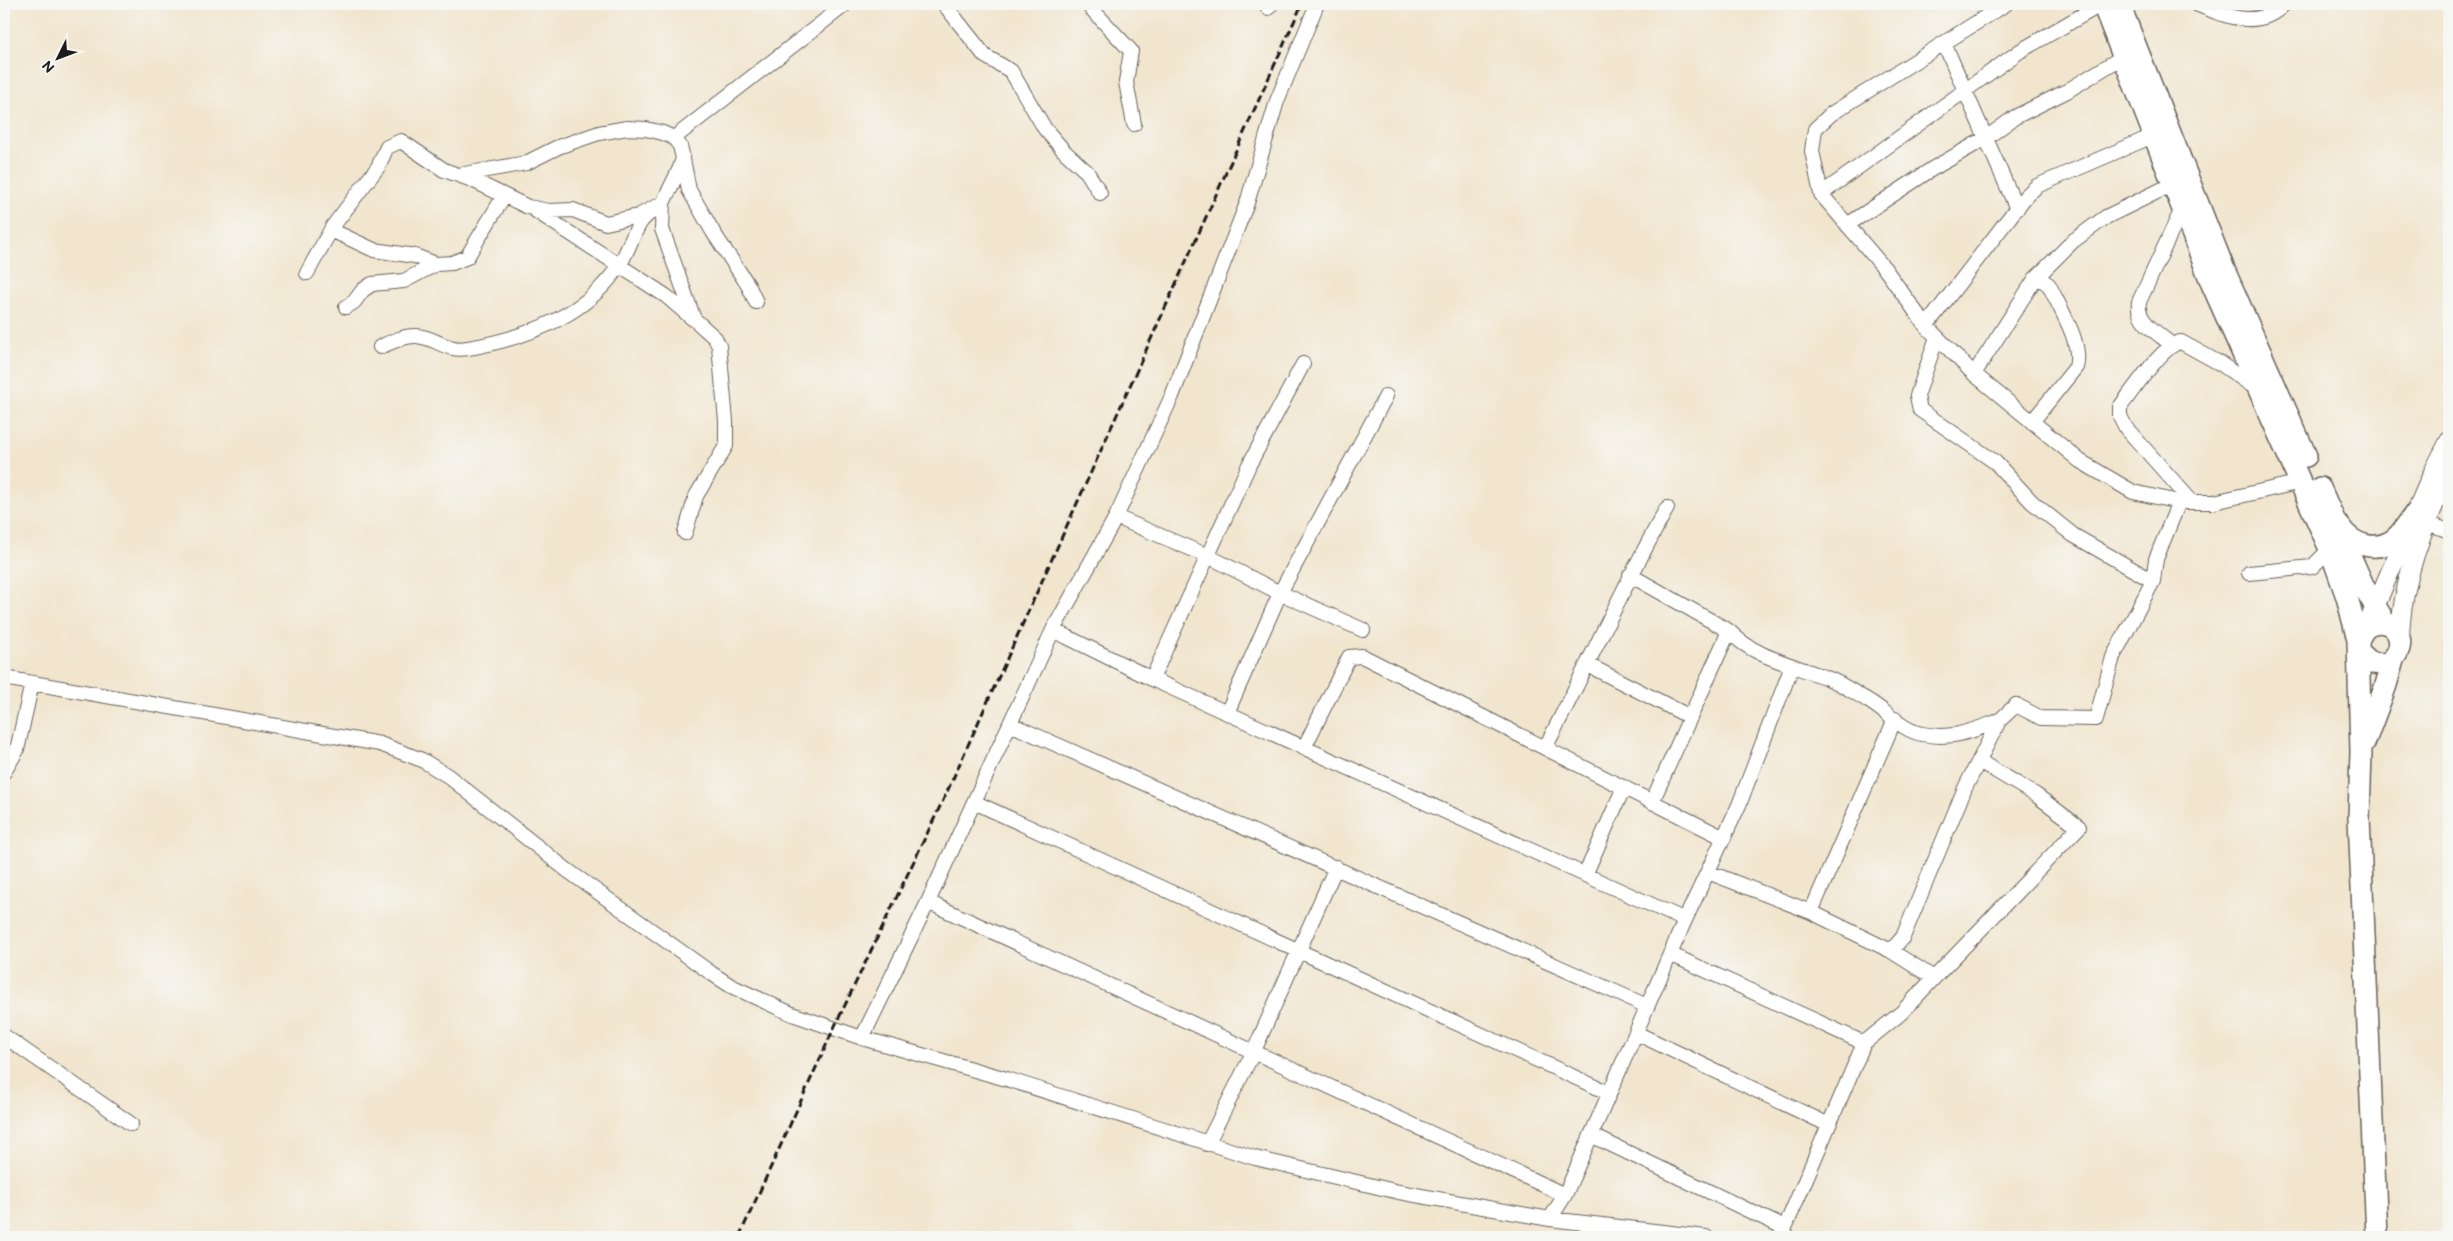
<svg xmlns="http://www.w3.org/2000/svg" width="2453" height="1241" viewBox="0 0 2453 1241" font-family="'Balsamiq Sans',sans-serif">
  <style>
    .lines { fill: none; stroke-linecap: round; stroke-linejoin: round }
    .minor-casing { stroke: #67625a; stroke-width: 16 }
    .major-casing { stroke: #67625a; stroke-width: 20 }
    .highway-casing { stroke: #67625a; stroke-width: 24 }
    .minor { stroke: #fff; stroke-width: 14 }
    .major { stroke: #fff; stroke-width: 18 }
    .highway { stroke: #fff; stroke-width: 21 }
    .rail { stroke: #1c1c1c; stroke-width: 3; stroke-dasharray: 8 4; stroke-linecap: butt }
  </style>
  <rect width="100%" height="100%" fill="#f6f6f2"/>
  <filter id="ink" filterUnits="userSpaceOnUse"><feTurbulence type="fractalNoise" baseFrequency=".02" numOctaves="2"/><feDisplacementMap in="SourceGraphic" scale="10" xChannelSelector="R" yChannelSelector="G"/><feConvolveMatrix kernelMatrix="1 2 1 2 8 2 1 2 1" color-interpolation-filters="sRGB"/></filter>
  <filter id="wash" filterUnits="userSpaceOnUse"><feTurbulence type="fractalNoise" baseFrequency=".0096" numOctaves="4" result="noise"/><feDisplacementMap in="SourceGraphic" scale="20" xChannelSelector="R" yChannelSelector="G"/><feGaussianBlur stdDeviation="1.12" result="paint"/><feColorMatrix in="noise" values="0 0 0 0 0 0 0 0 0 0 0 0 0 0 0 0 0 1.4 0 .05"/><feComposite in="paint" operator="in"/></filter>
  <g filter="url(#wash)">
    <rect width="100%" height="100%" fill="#f1e5ce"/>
  </g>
  <g filter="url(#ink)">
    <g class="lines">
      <g class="minor-casing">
        <path id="minor" d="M944 4 985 56 1011 71 1045 129 1065 152 1087 172 1100 193
          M1087 4 1131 51 1126 82 1134 124
          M2102 4 2020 51 1821 194 1885 269 1926 326 1974 374 2080 461 2133 492 2179 502H2214L2301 482
          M2196 4C2225 16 2259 31 2284 4
          M1268 8 1271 4
          M1944 43 2017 209
          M674 138 846 4
          M683 159 689 190 713 232 748 285 756 302
          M459 175 526 163 558 147 599 133 627 128 646 129 663 133 674 138 680 146 683 158 680 168 663 203 662 229 694 319 715 338 719 346 726 421V446L696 496 685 533
          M1821 194 1812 151 1815 129 1831 114 2006 4
          M536 211 666 296 693 319
          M1847 225 1932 169 1986 138 2015 117 2067 91 2124 56
          M331 230 374 250 415 256 436 264 452 263 467 257 504 196
          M307 273 333 226 378 167 387 147 401 141 444 170 472 180 528 207 549 211 573 210 606 223 638 216 663 203C656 209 645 215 640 223 632 236 628 251 620 264 587 316 526 338 468 348 446 352 437 338 417 336 405 335 391 342 380 347
          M346 307 354 302 363 290 372 284 404 281 436 264
          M1926 326 2026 196 2037 186 2155 135
          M1937 337 1917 396 1920 410 1995 462 2032 502 2073 535 2153 581
          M2172 345C2158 333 2136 322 2139 302L2182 209
          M1974 374 2035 279 2073 241 2106 217 2173 184
          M2032 422 2076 367C2083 343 2059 307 2049 285L2042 280 2035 279
          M2192 502 2126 428 2120 416V407C2131 393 2164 343 2181 342L2221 364 2257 389
          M1116 517 1208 556 1280 593 1363 630
          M2427 523 2449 531
          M2249 573 2312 567 2330 549
          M1630 575 1729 631C1753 657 1794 665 1827 678 1841 683 1855 693 1867 700 1885 710 1901 730 1922 734 1952 740 1971 731 1999 721
          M1053 630 1152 679 1685 920
          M1588 665 1690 717
          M4 678 380 744 422 760 448 776 567 870 711 973 731 986 792 1014 862 1038 1010 1080 1255 1158 1399 1192 1550 1219 1706 1237
          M1152 679 1249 465 1303 364
          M1227 713 1280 593 1386 396
          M1010 724 1647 1006
          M1304 748 1349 657 1362 656 1724 838
          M1545 748C1587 668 1623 586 1667 508
          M4 772 17 750 32 683
          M974 802 1609 1093
          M1652 802 1729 631
          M1708 872 1811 912 1891 951
          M1585 875 1624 787
          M928 902 1565 1195
          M1811 912 1895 719
          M1670 954 1864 1043
          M1934 978 2079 827 2036 795 1979 761
          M1636 1033 1827 1124
          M4 1036 131 1124
          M862 1038 928 902 1053 630 1116 517 1172 396 1247 203 1277 101 1317 4
          M1591 1135 1785 1228
          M1207 1144 1254 1051 1336 867
          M1550 1219 1565 1195 1685 920 1739 805 1792 666
          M1781 1237 1864 1043 1901 1013 1934 978 1891 951 1903 937 1965 788 1999 721 2016 705 2041 718 2096 719 2113 657 2153 581 2156 559 2179 502"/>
      </g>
      <g class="major-casing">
        <path id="major" d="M2371 616 2433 472 2449 441
          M2400 642C2400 584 2423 525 2449 474"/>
      </g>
      <g class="highway-casing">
        <path id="highway" d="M2103 4 2212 284 2330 549 2347 597 2358 640
          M2119 4 2225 272 2306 456
          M2320 488 2363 585 2385 623
          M2340 527C2353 547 2379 553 2397 537 2404 530 2409 522 2414 515
          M2360 653 2371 663 2386 664C2415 647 2393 609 2365 627L2358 640 2361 752 2359 818 2377 1237
          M2365 741 2386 685 2393 660"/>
      </g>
      <use href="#minor" class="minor"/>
      <use href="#major" class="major"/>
      <use href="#highway" class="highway"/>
      <path class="rail" d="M739 1237 834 1028 946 794 1302 4"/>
    </g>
  </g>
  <rect width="2453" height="1241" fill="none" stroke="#f6f6f2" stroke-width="20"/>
  <g transform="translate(58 58) rotate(228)" stroke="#f6f6f2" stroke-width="4" paint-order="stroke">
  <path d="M0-4L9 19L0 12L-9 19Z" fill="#1c1c1c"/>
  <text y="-8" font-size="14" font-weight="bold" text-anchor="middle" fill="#1c1c1c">N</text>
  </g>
</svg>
